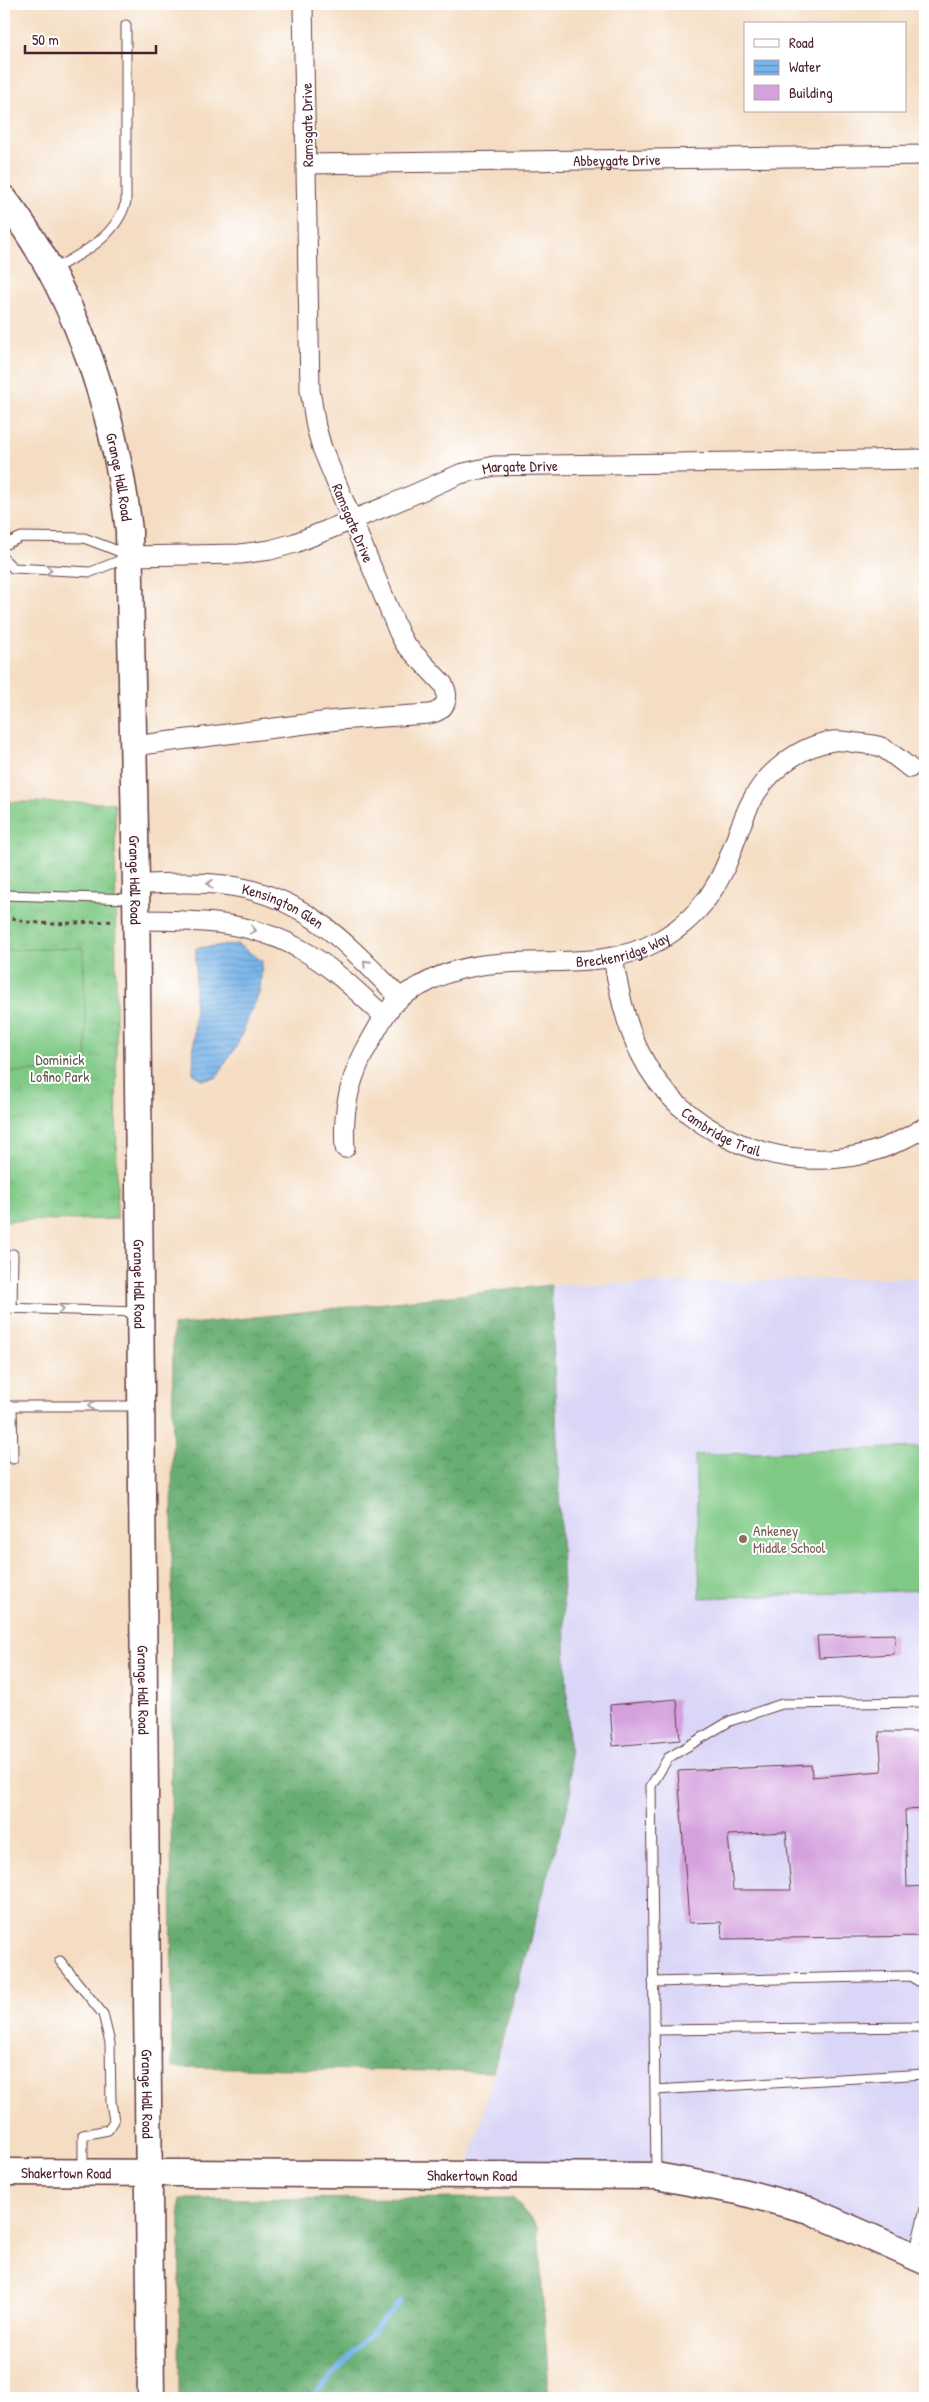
<svg xmlns="http://www.w3.org/2000/svg" width="929" height="2402" viewBox="0 0 929 2402" font-family="'Patrick Hand',sans-serif">
  <style>
    .built { fill: #dad6f7 }
    .grass { fill: url(#grass-tufts); stroke: #647458 }
    .forest { fill: url(#forest-crowns); stroke: #58664e }
    .pitch { fill: #7fc985; stroke: #647458 }
    .water { fill: url(#water-rules); stroke: #606a8a }
    .lines { fill: none; stroke-linecap: round; stroke-linejoin: round }
    .stream { stroke: #77b4e9; stroke-width: 5 }
    .building { fill: #d4a0de; fill-rule: evenodd }
    .lane-casing { stroke: #643c42; stroke-width: 11 }
    .street-casing { stroke: #643c42; stroke-width: 21 }
    .secondary-casing { stroke: #643c42; stroke-width: 29 }
    .path { stroke: #643c42; stroke-width: 3; stroke-dasharray: 4 4; stroke-linecap: butt }
    .lane { stroke: #fff; stroke-width: 9 }
    .street { stroke: #fff; stroke-width: 19 }
    .secondary { stroke: #fff; stroke-width: 26 }
    .oneway { stroke: #ae9aa0 }
    .education-dot { fill: #8d6e63; stroke: #fff; stroke-width: 2 }
    .labels { text-anchor: middle; dominant-baseline: central; stroke-width: 4; stroke-linejoin: round; paint-order: stroke }
    .street-label { font-size: 15px; fill: #4a1f2b; stroke: #fff }
    .park-label { font-size: 15px; fill: #5d5a4a; stroke: #fff }
    .education-label { font-size: 15px; fill: #785e54; stroke: #fff; text-anchor: start }
  </style>
  <defs>
    <pattern id="grass-tufts" width="24" height="20" patternUnits="userSpaceOnUse" patternTransform="scale(1.25)"><rect width="24" height="20" fill="#7fc985"/><path d="M3 7l-1-3M5 7V3M7 7l1-3M15 17l-1-3M17 17v-4M19 17l1-3" fill="none" stroke="#6fac73"/></pattern>
    <pattern id="forest-crowns" width="20" height="18" patternUnits="userSpaceOnUse" patternTransform="scale(1.25)"><rect width="20" height="18" fill="#67ad72"/><path d="M2 6a3 3 0 1 1 6 0M12 15a3 3 0 1 1 6 0" fill="none" stroke="#578c5e"/></pattern>
    <pattern id="water-rules" width="6" height="5" patternUnits="userSpaceOnUse" patternTransform="scale(1.25)"><rect width="6" height="5" fill="#77b4e9"/><path d="M0 2.5h6" fill="none" stroke="#6492bd"/></pattern>
  </defs>
  <rect width="100%" height="100%" fill="#fff"/>
  <filter id="ink" filterUnits="userSpaceOnUse"><feTurbulence type="fractalNoise" baseFrequency=".02" numOctaves="2"/><feDisplacementMap in="SourceGraphic" scale="10" xChannelSelector="R" yChannelSelector="G"/><feConvolveMatrix kernelMatrix="1 2 1 2 8 2 1 2 1" color-interpolation-filters="sRGB"/></filter>
  <filter id="wash" filterUnits="userSpaceOnUse"><feTurbulence type="fractalNoise" baseFrequency=".0096" numOctaves="4" result="noise"/><feDisplacementMap in="SourceGraphic" scale="20" xChannelSelector="R" yChannelSelector="G"/><feGaussianBlur stdDeviation="1.12" result="paint"/><feColorMatrix in="noise" values="0 0 0 0 0 0 0 0 0 0 0 0 0 0 0 0 0 1.4 0 .05"/><feComposite in="paint" operator="in"/></filter>
  <g filter="url(#wash)">
    <rect width="100%" height="100%" fill="#f4ddc2"/>
    <path class="built" d="M925 1277V2261L738 2191 466 2175 571 1794 551 1285Z"/>
    <path class="grass" d="M4 802 115 803 117 1219 4 1221Z"/>
    <path class="forest" d="M551 1285 571 1794 493 2072 172 2067 171 1755 173 1326Z
      M513 2198 538 2228 548 2375V2398H179L180 2199Z"/>
    <path class="pitch" d="M83 948 87 1070 4 1072V950Z
      M925 1447V1590L700 1598 695 1455Z"/>
    <path class="water" d="M237 944 262 961 260 991 237 1045 216 1078 202 1080 193 1073 196 948Z"/>
    <g class="lines">
      <path class="stream" d="M311 2398 401 2301"/>
    </g>
    <g id="blocks">
      <path class="building" d="M895 1634 894 1654 819 1658 817 1636Z
        M677 1699 680 1740 613 1746 610 1705Z
        M879 1732H925V1809L905 1810 907 1887 925 1886V1936L722 1939 721 1922 689 1923 678 1771 811 1765 812 1777 882 1771ZM786 1832 791 1890H733L728 1835Z"/>
    </g>
  </g>
  <g filter="url(#ink)">
    <use href="#blocks" fill-opacity="0" stroke="#643c42" stroke-width="1"/>
    <g class="lines">
      <g class="lane-casing">
        <path id="lane" d="M52 270C83 253 115 238 126 202V25
          M4 545 21 537 84 538 131 556 91 572 13 568 4 559
          M4 895 133 899
          M4 1308 139 1312
          M12 1308 13 1254
          M4 1406H140
          M12 1406 13 1459
          M60 1961 103 2014 110 2043 111 2102 114 2121 108 2130 83 2135V2170
          M653 1982 910 1976 925 1985
          M654 2030 925 2027
          M655 2090 925 2074
          M656 2173 651 1786 668 1758 730 1721 782 1704 925 1702
          M914 2254 925 2208"/>
      </g>
      <g class="street-casing">
        <g id="street">
          <path id="s1" d="M308 164 925 155"/>
          <path id="s2" d="M131 556 240 554 270 550 295 543 387 506 460 474 494 466 925 459"/>
          <path d="M133 746 337 720 429 714C445 711 451 699 443 684L405 644 399 633 322 448 316 427 310 390 303 4"/>
          <path id="s3" d="M136 884C165 884 195 881 224 885 304 894 347 944 400 998"/>
          <path d="M135 920C191 920 251 920 300 949 332 966 358 993 384 1016"/>
          <path id="s4" d="M613 958C619 991 625 1023 640 1053 678 1132 775 1173 859 1155 883 1150 904 1140 925 1127"/>
          <path id="s5" d="M345 1148C342 1107 351 1073 372 1038 380 1024 387 1009 399 999 405 993 413 990 420 986 495 940 585 983 660 940 681 928 701 910 714 888 731 862 736 832 750 804 765 773 799 746 833 741 841 740 850 742 857 743 864 744 874 744 881 747 891 752 901 761 910 768"/>
        </g>
      </g>
      <g class="secondary-casing">
        <g id="secondary">
          <path id="s6" d="M4 199C77 293 115 413 129 531L136 884 151 2398"/>
          <path id="s7" d="M4 2172 656 2176 738 2191 809 2210 925 2261"/>
        </g>
      </g>
      <path class="path" d="M4 916 28 922 52 924 115 921"/>
      <use href="#lane" class="lane"/>
      <use href="#street" class="street"/>
      <use href="#secondary" class="secondary"/>
    </g>
    <defs><path id="oneway-chevron" d="M-2-3.5L2.5 0L-2 3.5" fill="none" stroke-width="1.6" stroke-linecap="round" stroke-linejoin="round" transform="scale(1.25)"/></defs>
    <g class="oneway">
      <use href="#oneway-chevron" transform="translate(49 570) rotate(3)"/>
      <use href="#oneway-chevron" transform="translate(210 884) rotate(-177)"/>
      <use href="#oneway-chevron" transform="translate(253 930) rotate(11)"/>
      <use href="#oneway-chevron" transform="translate(366 963) rotate(-135)"/>
      <use href="#oneway-chevron" transform="translate(61 1309) rotate(2)"/>
      <use href="#oneway-chevron" transform="translate(91 1406) rotate(180)"/>
    </g>
  </g>
  <circle class="education-dot" cx="743" cy="1539" r="5"/>
  <g class="labels">
    <g class="street-label">
      <text transform="translate(307 125) rotate(-91)">Ramsgate Drive</text>
      <text stroke="none"><textPath href="#s1" startOffset="309">Abbeygate Drive</textPath></text>
      <text stroke="none"><textPath href="#s2" startOffset="405">Margate Drive</textPath></text>
      <text stroke="none"><textPath href="#s6" startOffset="304">Grange Hall Road</textPath></text>
      <text transform="translate(353 523) rotate(67)">Ramsgate Drive</text>
      <text stroke="none"><textPath href="#s6" startOffset="708">Grange Hall Road</textPath></text>
      <text stroke="none"><textPath href="#s3" startOffset="151">Kensington Glen</textPath></text>
      <text stroke="none"><textPath href="#s5" startOffset="396">Breckenridge Way</textPath></text>
      <text stroke="none"><textPath href="#s4" startOffset="215">Cambridge Trail</textPath></text>
      <text stroke="none"><textPath href="#s6" startOffset="1112">Grange Hall Road</textPath></text>
      <text stroke="none"><textPath href="#s6" startOffset="1518">Grange Hall Road</textPath></text>
      <text stroke="none"><textPath href="#s6" startOffset="1922">Grange Hall Road</textPath></text>
      <text stroke="none"><textPath href="#s7" startOffset="62">Shakertown Road</textPath></text>
      <text stroke="none"><textPath href="#s7" startOffset="468">Shakertown Road</textPath></text>
    </g>
    <g class="park-label">
      <text x="60" y="1059">Dominick<tspan x="60" dy="17">Lofino Park</tspan></text>
    </g>
    <g class="education-label">
      <text x="753" y="1530">Ankeney<tspan x="753" dy="17">Middle School</tspan></text>
    </g>
  </g>
  <rect width="929" height="2402" fill="none" stroke="#fff" stroke-width="20"/>
  <rect x="744" y="22" width="162" height="90" fill="#ffffff" stroke="#b7a5aa"/>
  <rect x="754" y="39" width="25" height="8" fill="#ffffff" stroke="#b7a5aa"/>
  <text x="789" y="48" font-size="15" fill="#4a1f2b">Road</text>
  <rect x="754" y="60" width="25" height="15" fill="url(#water-rules)" stroke="#b7a5aa"/>
  <text x="789" y="72" font-size="15" fill="#4a1f2b">Water</text>
  <rect x="754" y="85" width="25" height="15" fill="#d4a0de" stroke="#b7a5aa"/>
  <text x="789" y="98" font-size="15" fill="#4a1f2b">Building</text>
  <path d="M25 45v8h131v-8" fill="none" stroke="#4a1f2b" stroke-width="2.5"/>
  <text x="32" y="45" font-size="15" fill="#4a1f2b" stroke="#ffffff" stroke-width="4" paint-order="stroke">50 m</text>
</svg>
